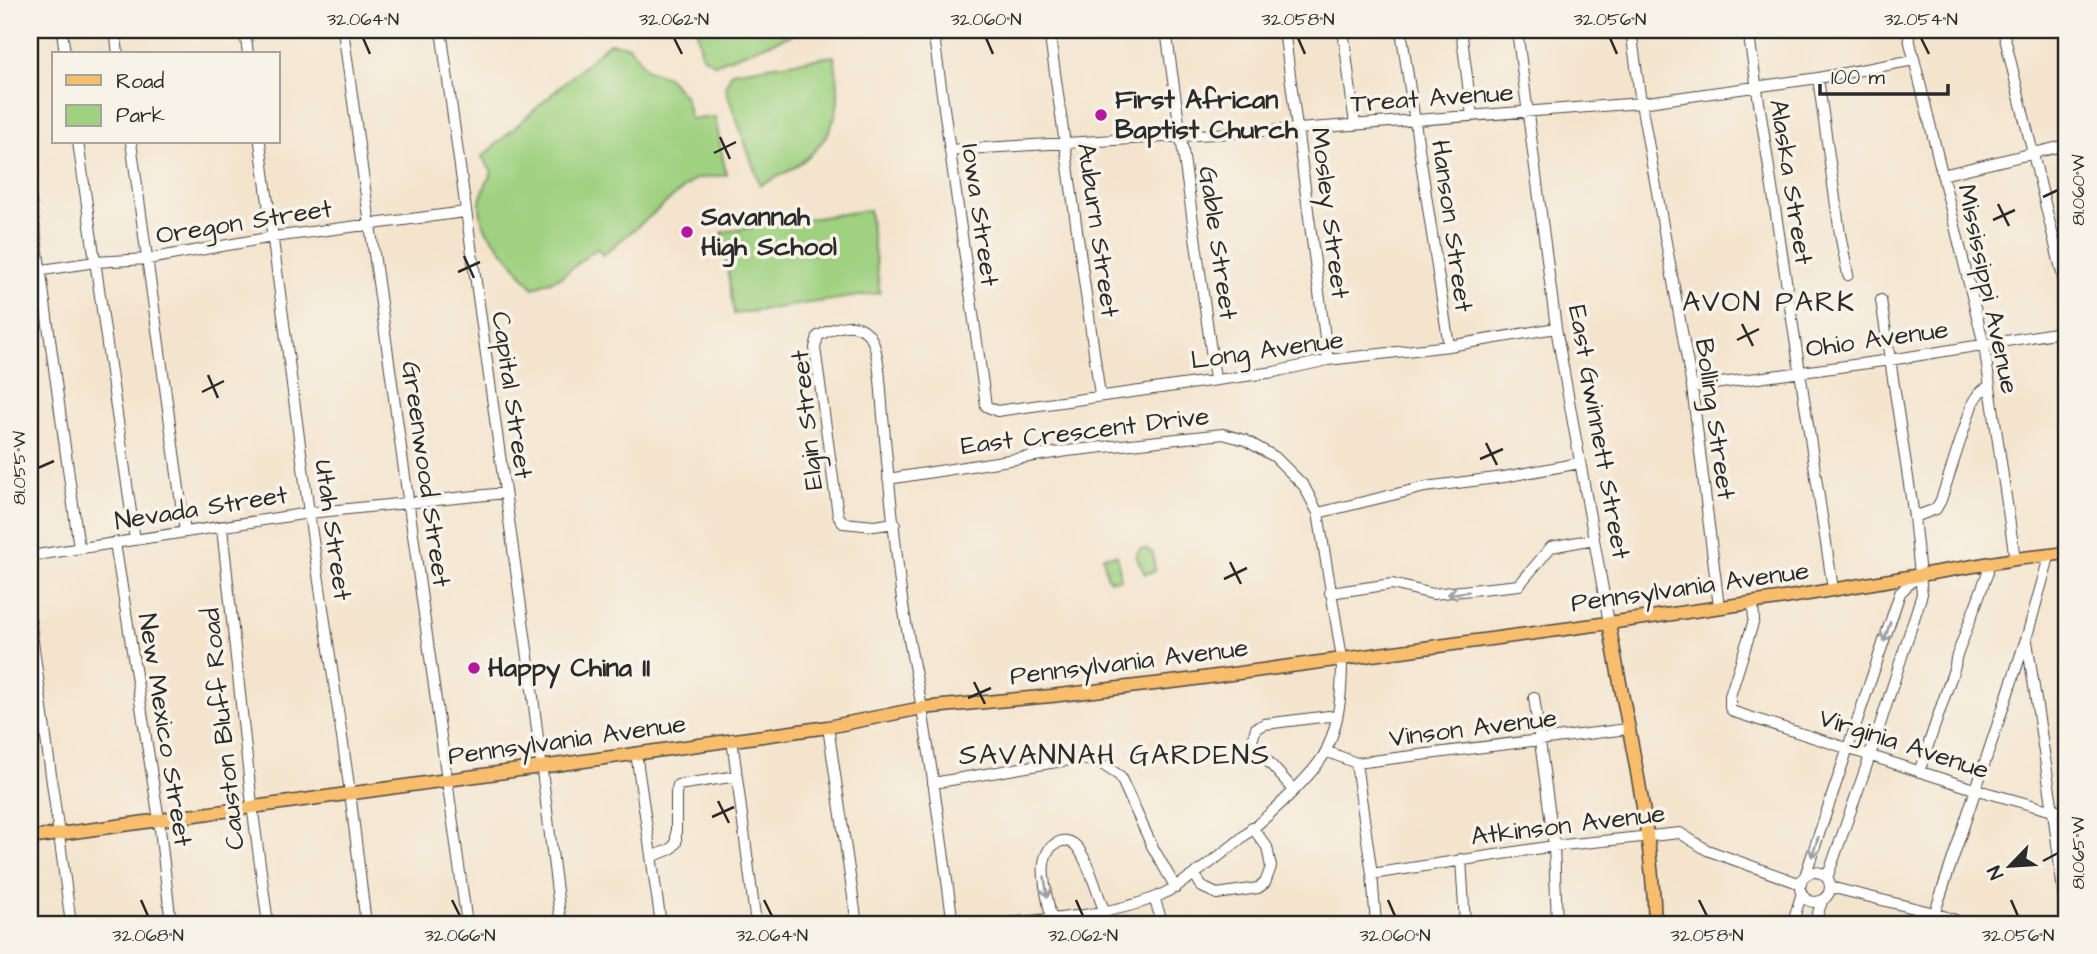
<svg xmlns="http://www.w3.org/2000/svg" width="2097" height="954" viewBox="0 0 2097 954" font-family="'Architects Daughter',sans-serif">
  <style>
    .green { fill: #9fd180; stroke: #657e56; stroke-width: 2 }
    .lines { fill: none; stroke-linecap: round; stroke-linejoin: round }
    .minor-casing { stroke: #494743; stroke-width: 12 }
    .major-casing { stroke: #494743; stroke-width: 15 }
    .minor { stroke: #fff; stroke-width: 10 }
    .major { stroke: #f9be6d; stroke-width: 12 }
    .oneway { stroke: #a0a0a0 }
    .ticks { fill: none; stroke: #2b2b2b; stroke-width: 2.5 }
    .poi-dot { fill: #b5179e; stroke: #f7f3e8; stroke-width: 2.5 }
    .labels { text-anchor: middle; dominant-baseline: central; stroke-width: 7; stroke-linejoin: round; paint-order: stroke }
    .street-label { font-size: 26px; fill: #2b2b2b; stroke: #f7f3e8 }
    .poi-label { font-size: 26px; font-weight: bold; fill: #2b2b2b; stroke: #f7f3e8; text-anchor: start }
    .neighbourhood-label { font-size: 28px; letter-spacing: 2px; fill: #2b2b2b; stroke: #f7f3e8 }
    .neatline { fill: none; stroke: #2b2b2b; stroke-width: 2.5 }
    .ticks-label { font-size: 18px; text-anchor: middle; fill: #2b2b2b }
  </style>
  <rect width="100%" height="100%" fill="#f7f3e8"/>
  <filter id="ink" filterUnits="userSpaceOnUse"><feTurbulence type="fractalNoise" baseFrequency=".0143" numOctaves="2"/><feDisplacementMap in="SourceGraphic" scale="14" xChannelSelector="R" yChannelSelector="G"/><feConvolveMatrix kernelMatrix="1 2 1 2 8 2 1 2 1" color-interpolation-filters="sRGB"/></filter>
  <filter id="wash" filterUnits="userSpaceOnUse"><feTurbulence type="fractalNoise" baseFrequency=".00686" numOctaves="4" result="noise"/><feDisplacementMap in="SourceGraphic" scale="28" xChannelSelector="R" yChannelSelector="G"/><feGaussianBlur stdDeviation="1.57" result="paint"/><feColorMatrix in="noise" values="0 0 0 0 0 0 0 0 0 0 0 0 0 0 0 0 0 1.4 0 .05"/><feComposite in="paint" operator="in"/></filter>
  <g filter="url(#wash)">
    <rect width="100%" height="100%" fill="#f4e4cd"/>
    <path class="green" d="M697 30H805L715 64 702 56Z
      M609 43 629 46 647 70 668 77 685 97 690 119 715 117 726 175 695 179 603 255 597 248 561 277 533 288 486 230C475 205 480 195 492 172L482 157Z
      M834 56C837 74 841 98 835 116 825 152 792 172 760 185L725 87 732 72Z
      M869 210 880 293 734 314 722 232Z
      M1140 549H1147L1153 553 1155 571 1145 574 1136 556Z
      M1117 555 1121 579 1110 580 1107 576 1103 556Z"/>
  </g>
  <g filter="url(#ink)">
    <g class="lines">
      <g class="minor-casing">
        <path id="minor" d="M62 30 65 54
          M115 30 118 54
          M245 30 248 54
          M343 30 467 924
          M441 30 528 657 561 924
          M933 30 986 406 997 411 1274 372 1328 360 1449 346 1556 328
          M1049 30 1100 395
          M1166 30 1215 379
          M1284 30 1328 360
          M1343 30 1355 125
          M1401 30 1449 346
          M1461 30 1472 116
          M1517 30 1556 328 1609 623
          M1631 30 1641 103 1692 387 1719 607
          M1748 30 1833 589
          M1907 30 1984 345 2015 559
          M2003 30 2067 294
          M1818 78 1840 234 1848 275
          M78 142 135 540
          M131 142 185 532
          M260 142 309 513 350 792 366 924
          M950 150 1298 129 1641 103 1818 78 1914 60
          M1942 175 2067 145
          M30 195 79 548
          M30 272 95 262 148 259 273 237 465 212
          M1692 387 1890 360 2067 331
          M888 479 1067 451 1223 434 1245 440 1275 457 1304 486 1318 513 1342 658C1342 691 1340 721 1326 751 1308 788 1193 883 1154 898 1107 916 1047 919 997 924
          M1318 513 1425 487 1504 477 1580 463
          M1914 517 1936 509 1941 500 1973 402 1979 393 1989 386
          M895 523 874 526 843 523 838 515 815 348 818 336C836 326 862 317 873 342 881 362 881 403 884 426 888 478 894 531 900 584 905 626 915 667 922 709 934 781 943 853 953 924
          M222 528 252 805 268 924
          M115 543 159 820 171 924
          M30 556 309 513 505 493
          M1330 593 1392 584 1433 594 1519 585 1551 547 1594 539
          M1753 602 1754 620 1730 696V708L1734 712 1974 789 2053 811 2067 809
          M30 619 71 924
          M2027 641 2053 811 2067 924
          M1534 697 1554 846 1557 924
          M828 727 857 924
          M732 739 756 924
          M1326 751 1356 763 1627 729
          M636 753 661 924
          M1356 763 1372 874 1376 924
          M1919 772 1955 666 1956 658 1988 572 1985 563
          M933 783 1062 761 1082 759 1100 763 1120 776 1152 846 1176 888
          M1294 790 1255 747 1252 741 1256 728 1265 724 1329 716 1337 718
          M651 857 671 849 676 843V793L678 785 737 776
          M1461 859 1465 924
          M1800 887a15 15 0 1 1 30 0a15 15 0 1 1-30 0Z
          M1372 874 1554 846 1680 833 1707 850 1801 884
          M1195 875 1202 887 1217 894 1258 888 1265 883 1271 867 1267 847 1252 827
          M1805 876 1900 593 1919 574
          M1827 878 1870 756 1922 594 1914 517 1881 300
          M1830 887 1934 913 1967 924
          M1154 898 1163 924
          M1051 918C1048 896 1032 853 1059 842 1066 839 1073 842 1078 848 1090 865 1096 890 1104 910
          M1792 924 1802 893
          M1814 924 1823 899
          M1931 924 2027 636 2049 557"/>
      </g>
      <g class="major-casing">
        <path id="major" d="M1609 623C1626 723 1652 823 1655 924
          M30 838 828 727 922 708 1051 696 1180 681 1609 623 1778 599 2015 559 2067 553"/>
      </g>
      <use href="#minor" class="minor"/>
      <use href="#major" class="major"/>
    </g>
    <defs><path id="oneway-shaft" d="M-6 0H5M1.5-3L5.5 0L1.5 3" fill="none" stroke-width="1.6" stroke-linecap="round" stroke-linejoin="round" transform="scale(1.75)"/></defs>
    <g class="oneway">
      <use href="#oneway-shaft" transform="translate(1458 593) rotate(173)"/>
      <use href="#oneway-shaft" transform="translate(1887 632) rotate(108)"/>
      <use href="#oneway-shaft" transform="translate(1815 847) rotate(109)"/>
      <use href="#oneway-shaft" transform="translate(1046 887) rotate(82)"/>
    </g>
  </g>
  <path class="ticks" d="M363 38 370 54M674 38 682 54M986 38 993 54M1298 38 1305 54M1610 38 1617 54M1921 38 1929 54M720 137 730 159M714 153 736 142M2043 197 2058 190M1998 204 2009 226M1993 220 2015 210M464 256 474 278M458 272 480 262M1742 324 1753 346M1737 340 1759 329M208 375 218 398M202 392 224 381M1486 443 1497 465M1480 459 1503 449M38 468 54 461M1230 562 1241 584M1224 579 1247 568M974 682 985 704M968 698 991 688M718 801 729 823M712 817 734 807M2043 861 2058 853M141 900 148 916M452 900 460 916M764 900 772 916M1076 900 1083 916M1388 900 1395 916M1699 900 1707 916M2011 900 2018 916"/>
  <g class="poi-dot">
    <circle cx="1101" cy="115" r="7"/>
    <circle cx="687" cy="232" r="7"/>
    <circle cx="474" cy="668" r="7"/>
  </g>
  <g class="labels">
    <g class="street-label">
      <text transform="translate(1432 98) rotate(-4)">Treat Avenue</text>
      <text transform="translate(1791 182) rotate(81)">Alaska Street</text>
      <text transform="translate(1330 213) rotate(83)">Mosley Street</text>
      <text transform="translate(980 215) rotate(82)">Iowa Street</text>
      <text transform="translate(244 222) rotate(-9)">Oregon Street</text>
      <text transform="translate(1452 226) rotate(82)">Hanson Street</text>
      <text transform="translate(1098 230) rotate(82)">Auburn Street</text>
      <text transform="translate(1218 243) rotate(82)">Gable Street</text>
      <text transform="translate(1988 289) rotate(78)">Mississippi Avenue</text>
      <text transform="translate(1877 339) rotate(-8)">Ohio Avenue</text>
      <text transform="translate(1267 350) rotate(-8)">Long Avenue</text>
      <text transform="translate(512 395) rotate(82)">Capital Street</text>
      <text transform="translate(1715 419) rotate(82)">Bolling Street</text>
      <text transform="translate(807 420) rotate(-96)">Elgin Street</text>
      <text transform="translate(1085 431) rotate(-7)">East Crescent Drive</text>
      <text transform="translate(1599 432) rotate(80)">East Gwinnett Street</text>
      <text transform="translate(426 474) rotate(82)">Greenwood Street</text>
      <text transform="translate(201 508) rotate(-9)">Nevada Street</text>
      <text transform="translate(333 530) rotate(82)">Utah Street</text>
      <text transform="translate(1690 587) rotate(-8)">Pennsylvania Avenue</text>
      <text transform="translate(1129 662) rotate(-7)">Pennsylvania Avenue</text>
      <text transform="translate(1473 728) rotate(-7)">Vinson Avenue</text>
      <text transform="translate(223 729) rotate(-96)">Causton Bluff Road</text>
      <text transform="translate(165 730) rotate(81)">New Mexico Street</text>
      <text transform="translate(567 740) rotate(-8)">Pennsylvania Avenue</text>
      <text transform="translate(1904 744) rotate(18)">Virginia Avenue</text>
      <text transform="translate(1568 825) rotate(-7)">Atkinson Avenue</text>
    </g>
    <g class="poi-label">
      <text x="1115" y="100">First African<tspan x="1115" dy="30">Baptist Church</tspan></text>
      <text x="701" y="217">Savannah<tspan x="701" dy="30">High School</tspan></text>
      <text x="488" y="668">Happy China II</text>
    </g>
    <g class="neighbourhood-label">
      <text x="1769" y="302">AVON PARK</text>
      <text x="1115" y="755">SAVANNAH GARDENS</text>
    </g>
  </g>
  <rect width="2097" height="954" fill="none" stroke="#f7f3e8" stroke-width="77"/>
  <rect x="52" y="52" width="228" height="91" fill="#f7f3e8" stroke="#a5a39c" stroke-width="2"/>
  <rect x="66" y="75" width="35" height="10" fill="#f9be6d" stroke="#a5a39c" stroke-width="2"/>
  <text x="116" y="88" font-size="21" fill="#2b2b2b">Road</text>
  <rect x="66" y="105" width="35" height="21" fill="#9fd180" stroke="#a5a39c" stroke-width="2"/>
  <text x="116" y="122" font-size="21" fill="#2b2b2b">Park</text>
  <g transform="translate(2010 866) rotate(245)" stroke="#f7f3e8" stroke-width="5" paint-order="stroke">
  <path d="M0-5L12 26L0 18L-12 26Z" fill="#2b2b2b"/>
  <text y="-10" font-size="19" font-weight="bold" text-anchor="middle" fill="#2b2b2b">N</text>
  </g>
  <path d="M1820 84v10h128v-10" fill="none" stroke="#2b2b2b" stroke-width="3.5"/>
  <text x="1831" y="84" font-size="21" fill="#2b2b2b" stroke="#f7f3e8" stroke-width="5" paint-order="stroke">100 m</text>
  <rect x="38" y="38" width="2020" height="878" class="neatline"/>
  <g class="ticks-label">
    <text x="363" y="25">32.064°N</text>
    <text x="674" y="25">32.062°N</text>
    <text x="986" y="25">32.060°N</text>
    <text x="1298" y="25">32.058°N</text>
    <text x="1610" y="25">32.056°N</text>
    <text x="1921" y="25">32.054°N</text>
    <text transform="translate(2078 190) rotate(-90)" y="6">81.060°W</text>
    <text transform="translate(19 468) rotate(-90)" y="6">81.055°W</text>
    <text transform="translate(2078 853) rotate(-90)" y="6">81.065°W</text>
    <text x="148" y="941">32.068°N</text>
    <text x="460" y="941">32.066°N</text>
    <text x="772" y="941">32.064°N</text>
    <text x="1083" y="941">32.062°N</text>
    <text x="1395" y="941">32.060°N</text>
    <text x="1707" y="941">32.058°N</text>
    <text x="2018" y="941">32.056°N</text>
  </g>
</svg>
